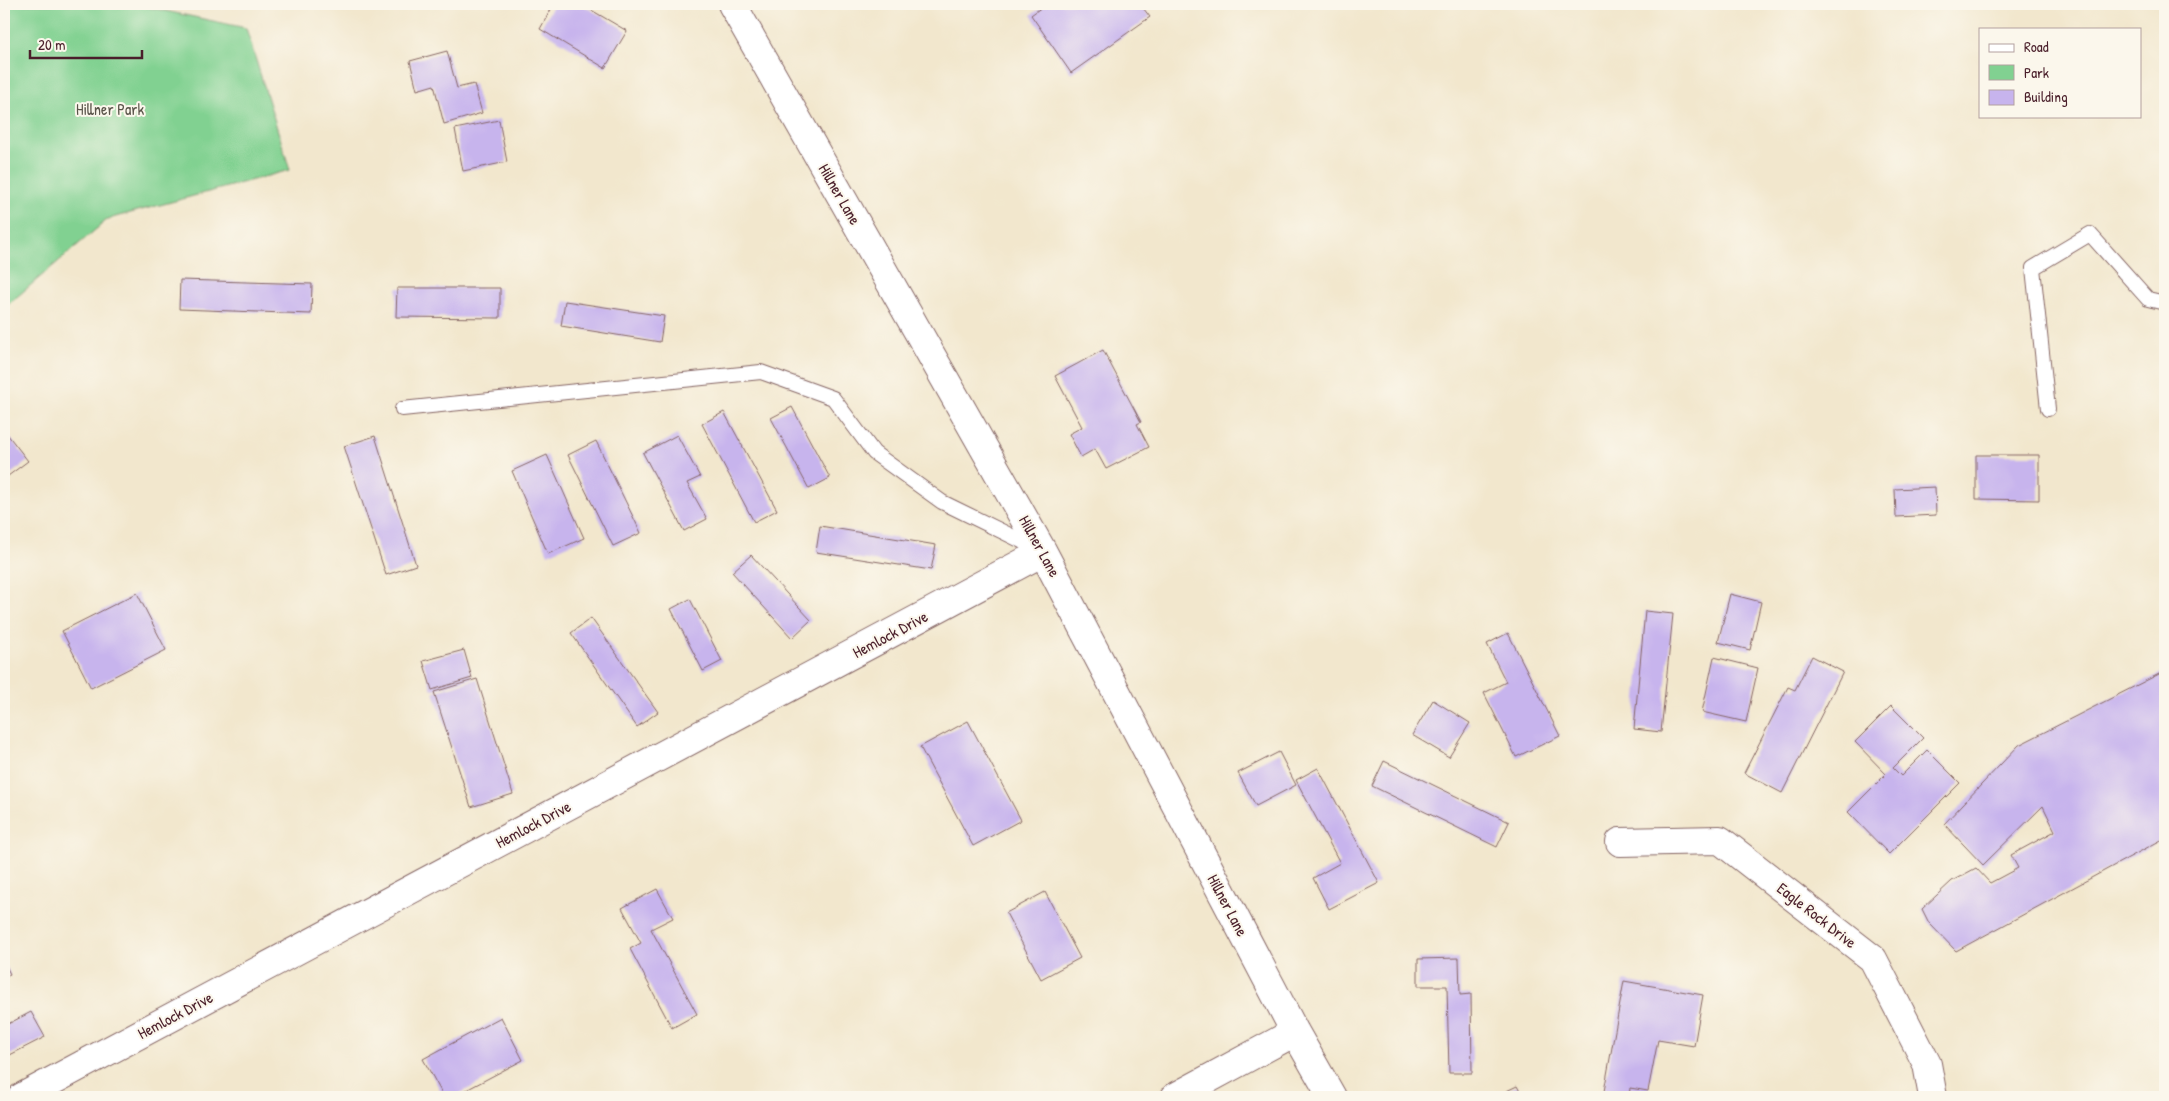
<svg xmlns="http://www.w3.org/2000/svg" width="2169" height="1101" viewBox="0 0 2169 1101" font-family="'Patrick Hand',sans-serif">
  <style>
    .green { fill: #81d191; stroke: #66785e }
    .building { fill: #c7b4ed }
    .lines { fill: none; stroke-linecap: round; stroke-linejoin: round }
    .service-casing { stroke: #856564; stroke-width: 16 }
    .minor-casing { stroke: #856564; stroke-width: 30 }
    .service { stroke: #fff; stroke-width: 14 }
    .minor { stroke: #fff; stroke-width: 28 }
    .labels { text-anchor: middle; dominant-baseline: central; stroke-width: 4; stroke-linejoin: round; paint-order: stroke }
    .park-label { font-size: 16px; fill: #5a544a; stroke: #fbf7ec }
    .street-label { font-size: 16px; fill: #4a1f2b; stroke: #fbf7ec }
  </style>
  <rect width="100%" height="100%" fill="#fbf7ec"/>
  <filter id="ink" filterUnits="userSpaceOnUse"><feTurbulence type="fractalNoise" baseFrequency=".02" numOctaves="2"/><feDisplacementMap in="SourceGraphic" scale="10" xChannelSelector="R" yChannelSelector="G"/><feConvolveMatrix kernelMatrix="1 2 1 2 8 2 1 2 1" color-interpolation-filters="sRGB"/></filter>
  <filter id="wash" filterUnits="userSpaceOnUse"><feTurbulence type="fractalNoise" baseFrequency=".0096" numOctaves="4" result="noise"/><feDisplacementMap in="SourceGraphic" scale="20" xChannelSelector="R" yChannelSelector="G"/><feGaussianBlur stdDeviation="1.12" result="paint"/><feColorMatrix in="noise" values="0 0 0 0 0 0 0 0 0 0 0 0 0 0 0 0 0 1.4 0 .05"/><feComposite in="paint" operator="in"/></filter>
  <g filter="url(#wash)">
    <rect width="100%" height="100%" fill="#f2e7cd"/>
    <path class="green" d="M4 4H133L246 28 290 170 108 219 4 308Z"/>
    <g id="blocks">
      <path class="building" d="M554 4H581L627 31 605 68 540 29Z
        M1046 4H1140L1150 17 1071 73 1031 15Z
        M447 51 457 88 474 84 482 113 444 124 434 85 417 90 410 61Z
        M499 120 507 162 463 171 455 129Z
        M180 280 312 284 311 314 179 309Z
        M397 288H500V318L396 317Z
        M565 301 664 316 660 342 561 326Z
        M1103 350 1141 422 1137 424 1149 447 1106 469 1095 449 1081 457 1069 434 1082 427 1055 376Z
        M792 407 830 478 809 489 771 418Z
        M724 412 777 510 754 522 702 424Z
        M4 430 28 461 4 479Z
        M677 435 700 477 687 483 707 519 684 531 643 453Z
        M375 436 416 565 386 575 344 446Z
        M596 441 641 533 613 546 568 455Z
        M547 455 584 538 548 554 512 471Z
        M1976 455H2039V500L1976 499Z
        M1935 487 1936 515 1896 517 1895 489Z
        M820 526 936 545 931 570 816 552Z
        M751 555 811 620 792 638 732 572Z
        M137 593 166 650 91 688 62 631Z
        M1730 594 1761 602 1750 650 1718 642Z
        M690 599 722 661 703 671 671 609Z
        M1645 611 1673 614 1661 732 1634 729Z
        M591 618 658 712 637 727 571 633Z
        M1508 633 1560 736 1516 757 1484 693 1506 682 1487 644Z
        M464 650 472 678 432 690 423 661Z
        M1812 656 1843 672 1782 793 1744 773 1788 687 1795 690Z
        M1714 657 1758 668 1746 722 1702 712Z
        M2165 671V838L1956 951 1929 923 1922 909 1952 881 1976 868 1990 883 2018 868 2011 855 2055 831 2043 806 1983 865 1944 824 2019 745Z
        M477 679 513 794 471 807 434 692Z
        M1433 700 1470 723 1449 757 1412 735Z
        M1891 706 1923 738 1893 768 1901 776 1927 750 1960 783 1889 854 1848 812 1886 774 1855 742Z
        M968 721 1021 820 973 846 920 747Z
        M1279 752 1296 785 1256 806 1238 773Z
        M1384 761 1509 822 1497 847 1372 786Z
        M1318 768 1379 883 1329 909 1313 878 1340 863 1296 780Z
        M657 889 673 918 651 929 697 1014 672 1028 630 949 641 943 622 908Z
        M1045 892 1080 958 1041 979 1006 913Z
        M1459 958 1460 995 1471 994 1472 1073H1449L1447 986H1418V959Z
        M4 962 10 974 4 978Z
        M1624 981 1703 995 1694 1046 1658 1040 1648 1091 1630 1088 1629 1097H1603Z
        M31 1012 45 1037 4 1058V1026Z
        M501 1017 523 1060 453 1097H444L423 1059Z
        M1517 1086 1523 1097H1494Z"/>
    </g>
  </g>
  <g filter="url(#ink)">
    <use href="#blocks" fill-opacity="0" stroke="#856564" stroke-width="1"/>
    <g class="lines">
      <g class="service-casing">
        <path id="service" d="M402 409 761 372 833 398 874 453 942 502 1036 548
          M2048 409 2033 268 2090 234 2148 299 2165 303"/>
      </g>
      <g class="minor-casing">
        <path id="minor" d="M732 4 1043 552 1295 1032 1332 1097
          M1620 842 1720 840 1873 959 1927 1064 1933 1097
          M22 1097 1043 552
          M1175 1097 1295 1032"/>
      </g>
      <use href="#service" class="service"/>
      <use href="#minor" class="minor"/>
    </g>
  </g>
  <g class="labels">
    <g class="park-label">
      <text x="110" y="109">Hillner Park</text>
    </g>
    <g class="street-label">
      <text transform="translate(840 194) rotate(60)">Hillner Lane</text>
      <text transform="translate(1040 546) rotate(61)">Hillner Lane</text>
      <text transform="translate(890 634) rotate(-28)">Hemlock Drive</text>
      <text transform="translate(533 824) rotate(-28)">Hemlock Drive</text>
      <text transform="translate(1228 905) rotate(62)">Hillner Lane</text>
      <text transform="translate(1817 915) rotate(38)">Eagle Rock Drive</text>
      <text transform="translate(175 1015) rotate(-28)">Hemlock Drive</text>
    </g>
  </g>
  <rect width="2169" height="1101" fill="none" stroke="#fbf7ec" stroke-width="20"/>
  <rect x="1979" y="28" width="162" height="90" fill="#fbf7ec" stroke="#b4a19f"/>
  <rect x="1989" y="44" width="25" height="8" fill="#ffffff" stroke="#b4a19f"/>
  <text x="2024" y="52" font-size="15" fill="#4a1f2b">Road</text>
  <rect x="1989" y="65" width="25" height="15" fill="#81d191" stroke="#b4a19f"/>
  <text x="2024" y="78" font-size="15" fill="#4a1f2b">Park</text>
  <rect x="1989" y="90" width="25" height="15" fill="#c7b4ed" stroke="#b4a19f"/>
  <text x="2024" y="102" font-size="15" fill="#4a1f2b">Building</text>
  <path d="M30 50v8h112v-8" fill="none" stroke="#4a1f2b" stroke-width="2.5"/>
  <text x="38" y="50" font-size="15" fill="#4a1f2b" stroke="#fbf7ec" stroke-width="4" paint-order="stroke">20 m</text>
</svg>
